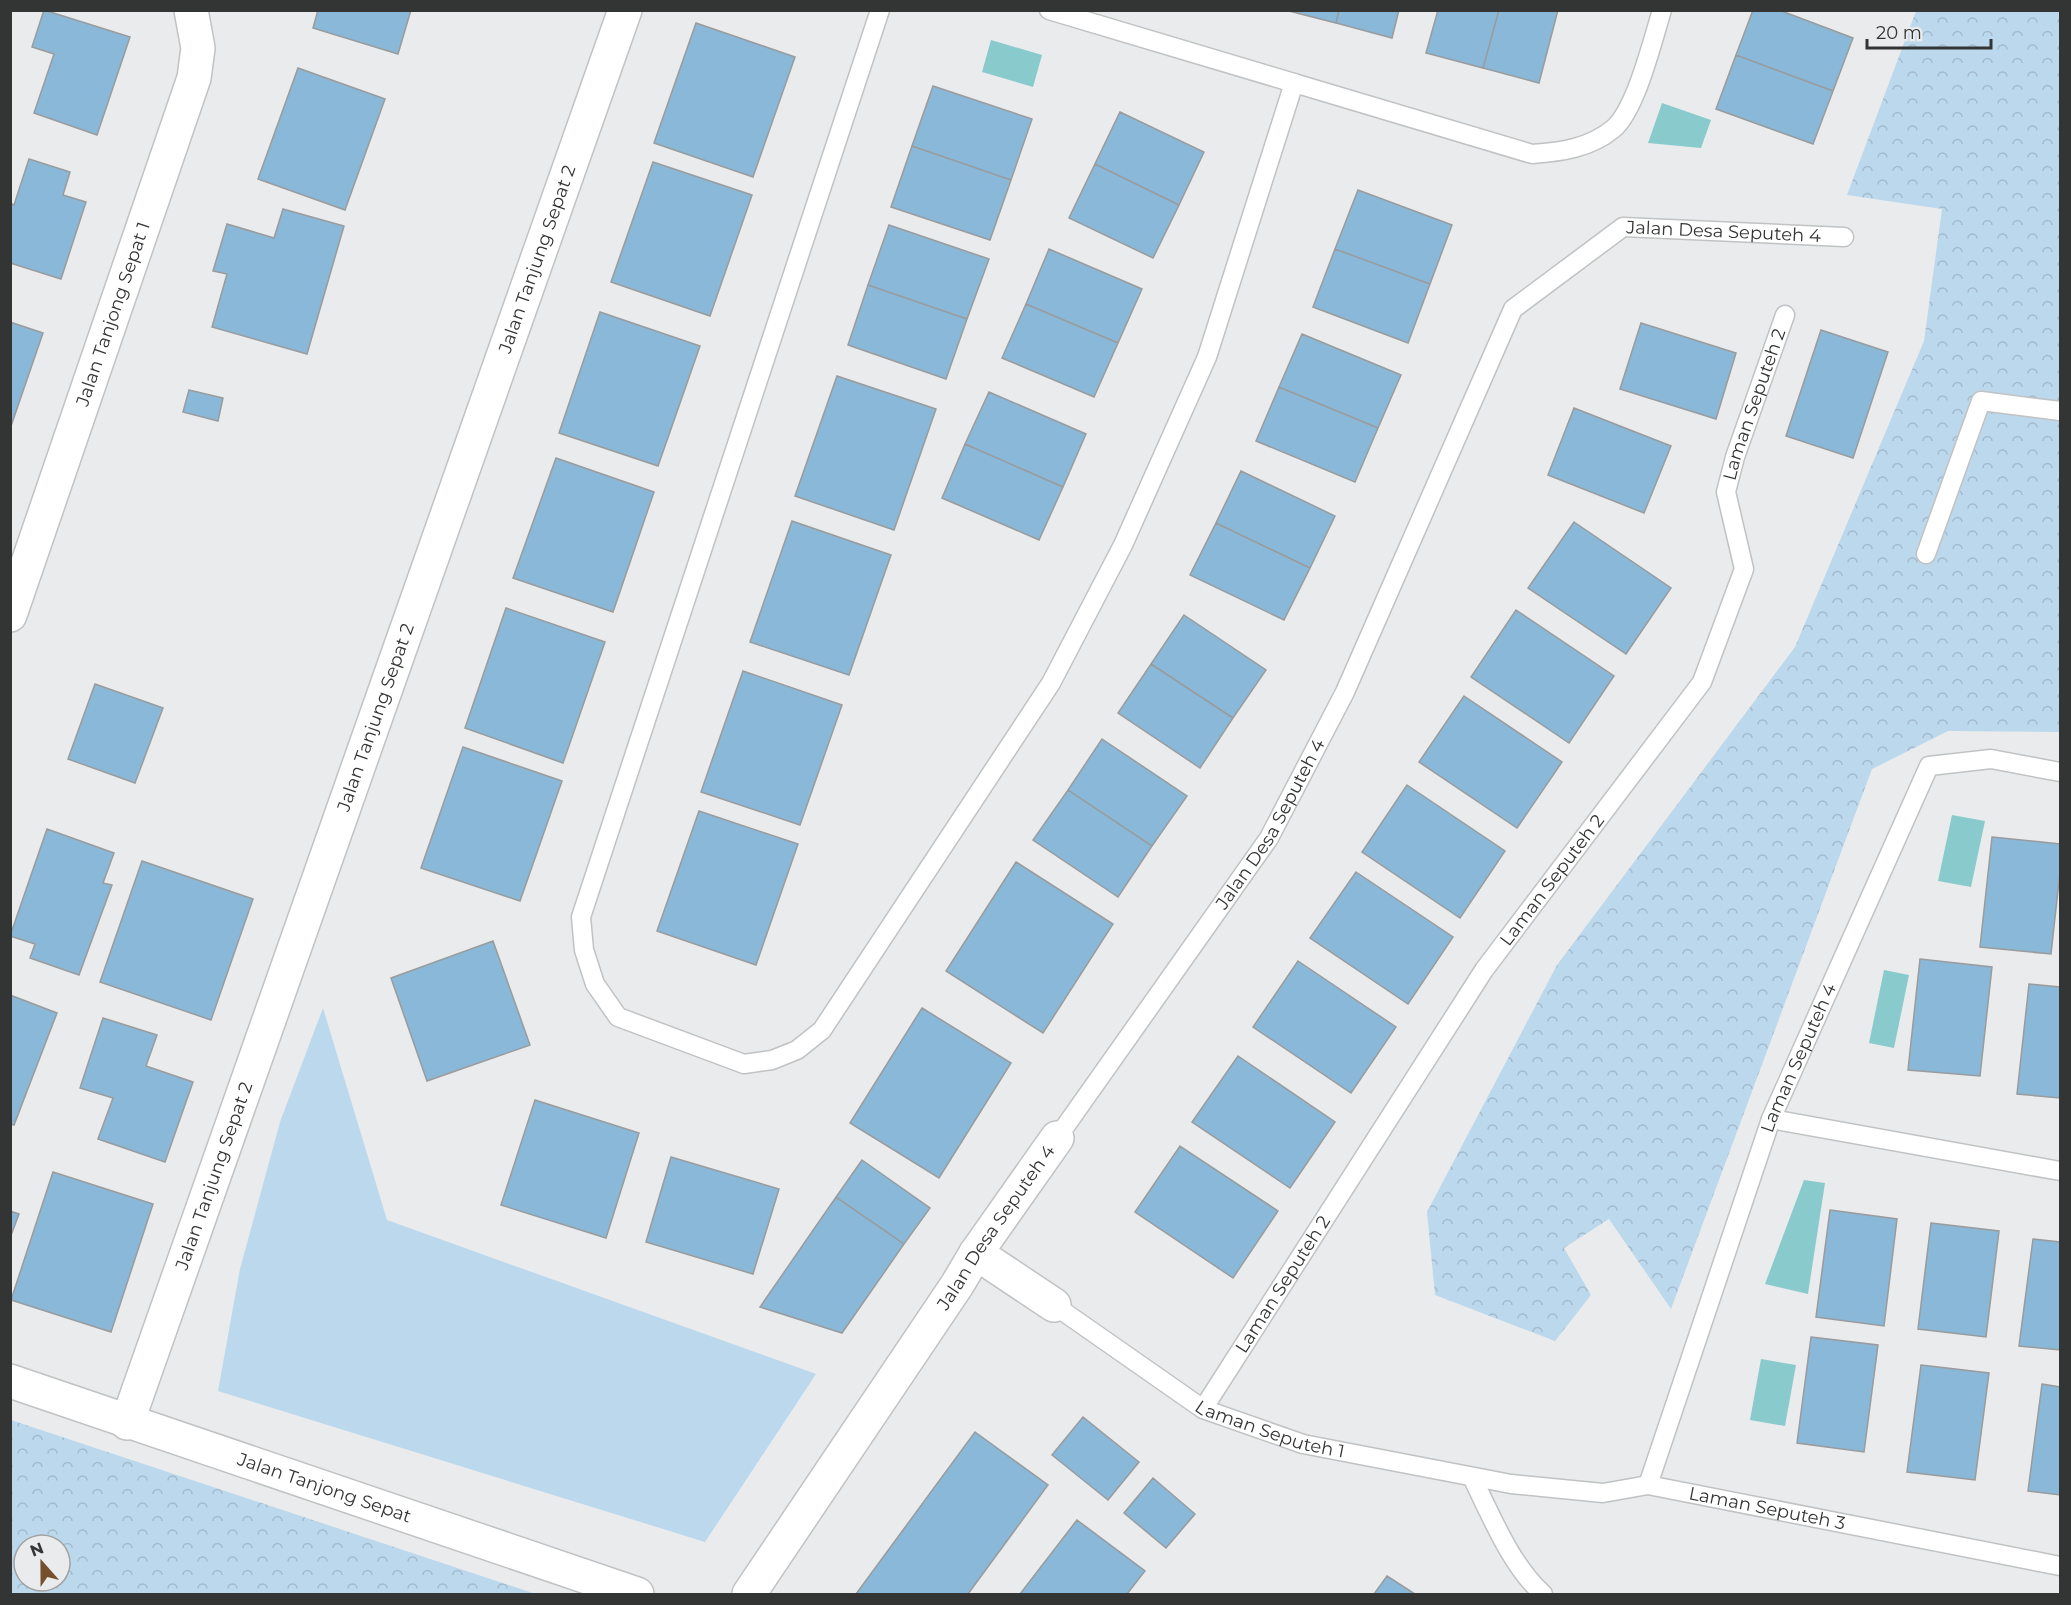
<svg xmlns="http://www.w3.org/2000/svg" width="2071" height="1605" viewBox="0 0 2071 1605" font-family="Montserrat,sans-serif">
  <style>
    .green { fill: #bcd8ed }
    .forest { fill: url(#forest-crowns); fill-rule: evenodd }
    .water { fill: #89cbcd }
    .building { fill: #8ab8d8; stroke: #999b9c; stroke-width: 1.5 }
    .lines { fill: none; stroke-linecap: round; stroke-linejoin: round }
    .lane-casing { stroke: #c0c2c3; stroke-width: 21 }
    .street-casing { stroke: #c0c2c3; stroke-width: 36 }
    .lane { stroke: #fff; stroke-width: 18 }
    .street { stroke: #fff; stroke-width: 33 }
    .labels { text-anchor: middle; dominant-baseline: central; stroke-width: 4.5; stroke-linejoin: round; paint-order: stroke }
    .street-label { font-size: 18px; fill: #333434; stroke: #eaebec }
  </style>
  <defs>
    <pattern id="forest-crowns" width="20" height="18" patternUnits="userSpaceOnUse" patternTransform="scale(1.5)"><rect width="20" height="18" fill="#bcd8ed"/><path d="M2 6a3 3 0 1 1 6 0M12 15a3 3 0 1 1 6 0" fill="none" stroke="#a2bacc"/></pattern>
  </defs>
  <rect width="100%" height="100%" fill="#eaebec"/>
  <path class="green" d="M323 1008 387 1220 816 1374 705 1542 218 1391 240 1269 280 1122Z"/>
  <path class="forest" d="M1916 11H2060V732L1948 731 1872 769 1671 1309 1609 1219 1564 1248 1591 1295 1555 1341 1435 1295 1427 1212 1557 965 1795 647 1924 341 1942 209 1847 195Z
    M10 1420H11L536 1594H11ZM24 1545H60V1581H24Z"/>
  <path class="water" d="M991 40 1042 55 1033 87 982 72Z
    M1662 103 1711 120 1701 148 1648 143Z
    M1952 815 1985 821 1971 887 1938 881Z
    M1884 970 1909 975 1894 1048 1869 1043Z
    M1804 1180 1825 1183 1808 1294 1765 1284Z
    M1761 1359 1796 1365 1785 1426 1750 1420Z"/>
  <path class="building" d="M44 10 130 37 97 135 34 113 54 54 32 47Z
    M318 10H411L398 54 313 28Z
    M1285 10H1339L1336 23Z
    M1339 10H1399L1392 38 1336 23Z
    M1438 10H1499L1483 68 1426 53Z
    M1499 10H1558L1539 83 1483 68Z
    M1753 10H1779L1853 38 1833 91 1736 55Z
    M696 23 795 57 753 177 654 143Z
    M1736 55 1833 91 1813 144 1716 109Z
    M298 68 385 99 345 210 258 179Z
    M933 86 1032 119 1011 180 912 146Z
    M1120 112 1204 152 1179 205 1095 164Z
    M912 146 1011 180 990 240 891 207Z
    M29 159 70 172 63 195 86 202 61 279 10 263V203L14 205Z
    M653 162 752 195 710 316 611 282Z
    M1095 164 1179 205 1153 258 1069 218Z
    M1358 190 1452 225 1430 284 1335 249Z
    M283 209 344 226 307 354 212 327 227 274 213 271 227 224 274 238Z
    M889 225 989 259 967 319 868 285Z
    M1049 249 1142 289 1118 343 1026 304Z
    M1335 249 1430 284 1408 343 1313 307Z
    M868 285 967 319 946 379 848 345Z
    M1026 304 1118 343 1094 397 1002 358Z
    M600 312 700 346 658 466 559 433Z
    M10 322 43 333 10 429Z
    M1641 323 1736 353 1716 419 1620 389Z
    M1821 330 1888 352 1853 458 1786 436Z
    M1302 334 1401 375 1378 428 1279 387Z
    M837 376 936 409 894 530 795 496Z
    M1279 387 1378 428 1355 482 1256 441Z
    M189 390 223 398 218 421 183 412Z
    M989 392 1086 434 1063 487 965 444Z
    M1574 408 1671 446 1644 513 1548 475Z
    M965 444 1063 487 1039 540 942 498Z
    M556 458 654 492 613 612 513 578Z
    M1241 471 1335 516 1310 568 1216 523Z
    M792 521 891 555 849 675 750 642Z
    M1574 522 1671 588 1626 654 1528 588Z
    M1216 523 1310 568 1284 620 1190 575Z
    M506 608 605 642 563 763 465 728Z
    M1516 610 1614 676 1569 743 1471 677Z
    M1184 615 1266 670 1233 718 1151 664Z
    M1151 664 1233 718 1200 768 1118 713Z
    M743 671 842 705 800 825 701 792Z
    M95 684 163 708 135 783 68 759Z
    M1464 696 1562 762 1517 828 1419 762Z
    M1102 739 1187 796 1152 846 1068 790Z
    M463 747 562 781 520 901 421 868Z
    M1407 785 1505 851 1460 918 1362 852Z
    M1068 790 1152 846 1118 897 1033 840Z
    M699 811 798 844 756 965 657 931Z
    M47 829 114 853 103 883 112 885 79 975 30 958 35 944 10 936Z
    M1992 837 2060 844V872L2051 954 1980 947Z
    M142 861 253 899 211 1020 100 982Z
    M1016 862 1113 924 1043 1033 946 971Z
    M1356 872 1453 937 1408 1004 1310 938Z
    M493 941 530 1045 427 1081 391 978Z
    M1920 959 1992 967 1980 1076 1908 1070Z
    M1298 961 1396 1027 1351 1093 1253 1027Z
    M2029 984 2060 987V1098L2017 1094Z
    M10 995 57 1013 14 1125 10 1124Z
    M922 1008 1011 1063 939 1178 850 1123Z
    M103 1018 157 1035 146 1066 193 1082 165 1162 98 1139 113 1098 80 1088Z
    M1238 1056 1335 1122 1290 1188 1192 1122Z
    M535 1100 639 1133 606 1238 501 1205Z
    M1180 1146 1278 1211 1233 1278 1135 1212Z
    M671 1157 779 1189 753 1274 646 1242Z
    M862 1160 930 1208 904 1244 836 1197Z
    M53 1172 153 1204 111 1332 11 1300Z
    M836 1197 904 1244 842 1333 760 1307Z
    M1830 1210 1897 1219 1884 1326 1816 1317Z
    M10 1211 19 1214 10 1238Z
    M1931 1223 1999 1231 1986 1337 1918 1329Z
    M2033 1239 2060 1242V1350L2019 1346Z
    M1811 1337 1878 1345 1864 1452 1797 1443Z
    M1921 1365 1989 1373 1975 1480 1907 1472Z
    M2042 1384 2060 1387V1495L2028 1491Z
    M1083 1417 1139 1462 1108 1500 1052 1455Z
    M975 1432 1048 1485 968 1594H856Z
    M1153 1478 1195 1514 1166 1548 1124 1513Z
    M1077 1520 1145 1571 1127 1594H1020Z
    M1387 1576 1415 1594H1374Z"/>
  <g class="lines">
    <g class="lane-casing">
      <g id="lane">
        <path d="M880 10 581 917 584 950 595 984 618 1017 744 1064 772 1060 797 1050 822 1030 1051 683 1123 545 1207 357 1294 83 1532 154C1561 152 1590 148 1613 129 1636 110 1653 39 1662 10"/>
        <path d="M1049 10 1294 83"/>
        <path d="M1926 554 1981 401 2060 411"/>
        <path d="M1771 1119 2060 1171"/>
        <path id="s1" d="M1057 1138 1269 838 1345 692 1513 309 1623 227 1844 237"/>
        <path id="s2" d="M1054 1305 1203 1409 1303 1444 1511 1484 1603 1493 1648 1485 2060 1566"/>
        <path id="s3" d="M1203 1409 1484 970 1702 682 1744 569 1726 492 1735 457 1785 315"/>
        <path d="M1473 1479C1491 1516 1512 1567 1543 1594"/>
        <path id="s4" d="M1648 1485 1771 1119 1929 766 1991 759 2060 772"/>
      </g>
    </g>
    <g class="street-casing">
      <g id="street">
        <path id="s5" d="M10 615 194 78 198 48 191 10"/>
        <path d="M976 1253 1054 1305"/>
        <path id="s6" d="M10 1381 637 1594"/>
        <path id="s7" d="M127 1423 625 10"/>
        <path id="s8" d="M749 1594 957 1285 976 1253 1057 1138"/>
      </g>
    </g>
    <use href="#lane" class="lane"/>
    <use href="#street" class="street"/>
  </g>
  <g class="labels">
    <g class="street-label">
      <text stroke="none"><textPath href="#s1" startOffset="1188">Jalan Desa Seputeh 4</textPath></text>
      <text stroke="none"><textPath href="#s7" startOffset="1234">Jalan Tanjung Sepat 2</textPath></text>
      <text stroke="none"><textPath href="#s5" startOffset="318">Jalan Tanjong Sepat 1</textPath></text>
      <text stroke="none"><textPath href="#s3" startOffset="1174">Laman Seputeh 2</textPath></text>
      <text stroke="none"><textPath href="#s7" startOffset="748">Jalan Tanjung Sepat 2</textPath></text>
      <text stroke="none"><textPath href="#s1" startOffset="380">Jalan Desa Seputeh 4</textPath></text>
      <text stroke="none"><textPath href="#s3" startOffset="634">Laman Seputeh 2</textPath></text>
      <text stroke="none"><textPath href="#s4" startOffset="453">Laman Seputeh 4</textPath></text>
      <text stroke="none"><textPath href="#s7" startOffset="262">Jalan Tanjung Sepat 2</textPath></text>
      <text stroke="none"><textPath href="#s8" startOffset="442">Jalan Desa Seputeh 4</textPath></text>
      <text stroke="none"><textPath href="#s3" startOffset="148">Laman Seputeh 2</textPath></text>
      <text stroke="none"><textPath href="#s2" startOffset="252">Laman Seputeh 1</textPath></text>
      <text stroke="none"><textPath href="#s6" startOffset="332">Jalan Tanjong Sepat</textPath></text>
      <text stroke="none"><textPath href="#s2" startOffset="759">Laman Seputeh 3</textPath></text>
    </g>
  </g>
  <rect width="2071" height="1605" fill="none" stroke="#333434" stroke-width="24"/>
  <g transform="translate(42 1563) rotate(339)"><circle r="28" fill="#eaebec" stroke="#a1a2a2" stroke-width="1.5"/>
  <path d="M0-4.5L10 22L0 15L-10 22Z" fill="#76502c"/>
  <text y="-9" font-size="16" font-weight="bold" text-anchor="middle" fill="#333434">N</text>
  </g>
  <path d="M1867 39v9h124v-9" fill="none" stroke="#333434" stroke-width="3"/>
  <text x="1876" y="39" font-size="18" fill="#333434" stroke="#eaebec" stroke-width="4.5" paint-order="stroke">20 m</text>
</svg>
